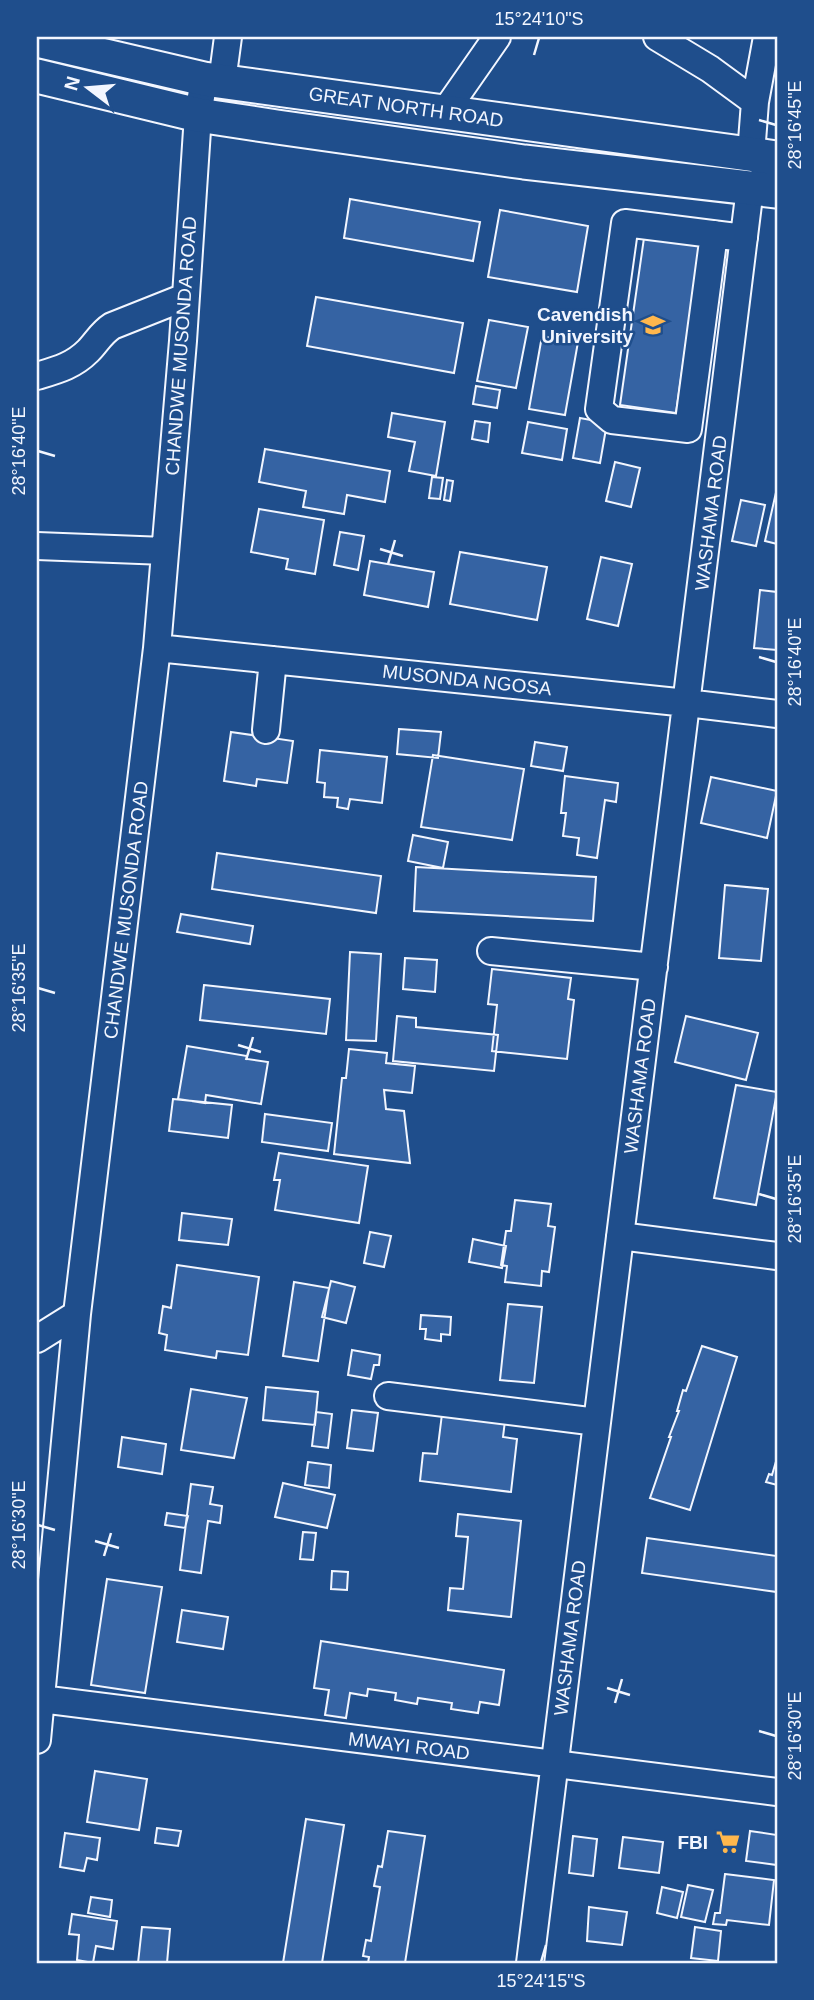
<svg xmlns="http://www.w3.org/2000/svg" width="814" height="2000" viewBox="0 0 814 2000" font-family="Helvetica,sans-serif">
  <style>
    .building { fill: #3563a3; stroke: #f2f6ff; stroke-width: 2 }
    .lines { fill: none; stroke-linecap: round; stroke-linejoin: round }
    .minor-casing { stroke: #f2f6ff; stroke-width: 30 }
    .major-casing { stroke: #f2f6ff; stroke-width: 37 }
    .minor { stroke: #1f4e8c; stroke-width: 26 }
    .major { stroke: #1f4e8c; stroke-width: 33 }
    .ticks { fill: none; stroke: #f2f6ff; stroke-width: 2.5 }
    .labels { text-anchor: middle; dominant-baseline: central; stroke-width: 5; stroke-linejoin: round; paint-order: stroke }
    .street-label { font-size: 19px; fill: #f2f6ff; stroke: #1f4e8c }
    .poi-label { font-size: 19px; font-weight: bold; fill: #f2f6ff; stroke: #1f4e8c; text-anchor: end }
    .neatline { fill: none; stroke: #f2f6ff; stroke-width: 2.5 }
    .ticks-label { font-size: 18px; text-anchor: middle; fill: #f2f6ff }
  </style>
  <rect width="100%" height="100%" fill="#1f4e8c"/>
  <path class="building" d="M350 199 480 222 473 261 344 238Z
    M500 210 588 226 577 292 488 277Z
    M645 231 701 239 676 413 620 405Z
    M316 297 463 323 454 373 307 346Z
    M489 320 528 327 516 388 477 381Z
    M542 336 578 342 565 415 529 409Z
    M476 386 500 390 497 408 473 404Z
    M392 413 445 422 436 476 409 471 415 442 388 437Z
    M580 418 607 423 600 463 573 458Z
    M475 421 490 423 488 442 472 439Z
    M528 422 567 429 562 460 522 453Z
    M265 449 390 471 385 502 347 495 344 514 303 507 306 491 259 482Z
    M615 462 640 468 631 507 606 501Z
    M432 477 443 478 440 499 429 498Z
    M447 480 453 481 450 501 444 500Z
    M777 488V544L765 541Z
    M741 500 765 505 756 546 732 541Z
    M259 509 324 520 315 574 286 569 288 559 251 552Z
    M340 532 364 536 358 570 334 565Z
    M460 552 547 567 537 620 450 604Z
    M601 557 632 564 618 626 587 619Z
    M370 561 434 572 428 607 364 595Z
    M760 590 777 592V650L754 648Z
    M399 729 441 732 438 758 397 754Z
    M231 732 293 741 287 783 257 779 256 786 224 781Z
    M535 742 567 747 563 771 531 766Z
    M320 750 387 757 382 803 350 799 348 809 337 807 338 798 324 797 325 783 317 782Z
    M433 755 524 769 512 840 421 827Z
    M565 776 618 783 616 802 605 800 597 858 577 855 579 838 563 836 566 813H561Z
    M711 777 777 791 767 838 701 823Z
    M413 835 448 842 443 868 408 861Z
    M217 853 381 876 376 913 212 889Z
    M416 867 596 877 593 921 414 911Z
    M725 885 768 889 761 961 719 958Z
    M181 914 253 926 250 944 177 932Z
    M350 952 381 954 376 1041 346 1040Z
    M405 958 437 960 435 992 403 989Z
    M492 969 571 978 568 999 574 1000 567 1059 492 1051 497 1005 488 1004Z
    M204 985 330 999 326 1034 200 1020Z
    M397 1016 416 1018V1027L498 1035 494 1071 393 1061Z
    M686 1016 758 1033 746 1080 675 1062Z
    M187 1046 247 1056V1059L268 1062 261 1104 206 1095 205 1103 178 1099Z
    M349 1049 387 1053 386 1063 415 1066 412 1093 384 1090 386 1109 404 1111 410 1163 334 1154 342 1078H346Z
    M736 1085 777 1092 756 1205 714 1198Z
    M173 1099 232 1105 228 1138 169 1131Z
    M265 1114 332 1123 328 1151 262 1142Z
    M279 1153 368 1166 359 1223 275 1210 280 1180H274Z
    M515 1200 551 1204 548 1226 555 1227 549 1272 542 1271 541 1286 505 1282 507 1266 501 1265 506 1231H511Z
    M182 1213 232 1219 228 1245 179 1240Z
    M370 1232 391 1236 384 1267 364 1263Z
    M473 1239 506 1246 502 1268 469 1262Z
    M177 1265 259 1277 248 1355 217 1351 216 1358 165 1350 167 1335 159 1333 163 1306 171 1308Z
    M331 1281 355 1287 346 1323 322 1317Z
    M294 1282 329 1288 318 1361 283 1356Z
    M508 1304 542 1307 534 1383 500 1380Z
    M421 1315 451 1317 450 1335 441 1334V1341L425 1339 426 1329H420Z
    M702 1346 737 1357 690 1510 650 1498 671 1437H669L679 1411H677L683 1390 686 1391Z
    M352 1350 380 1355 379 1365H374L371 1379 348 1375Z
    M266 1387 318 1392 315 1425 263 1420Z
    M191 1389 247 1398 234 1458 181 1450Z
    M352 1410 378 1413 373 1451 347 1448Z
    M316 1412 332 1414 328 1448 312 1446Z
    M442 1414 505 1421 503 1437 517 1439 511 1492 420 1481 423 1453 437 1454Z
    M122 1437 166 1444 162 1474 118 1467Z
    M777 1458V1485L766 1482 769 1474 772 1475Z
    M308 1462 331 1465 329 1488 305 1485Z
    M283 1483 335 1495 327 1528 275 1517Z
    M191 1484 213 1487 210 1504 222 1506 220 1523 208 1521 201 1573 180 1570Z
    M167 1513 188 1516 185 1528 165 1525Z
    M458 1514 521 1521 511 1617 448 1610 450 1588 463 1589 468 1537 456 1536Z
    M303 1532 316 1533 313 1560 300 1559Z
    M647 1538 777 1556V1592L642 1573Z
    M332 1571 348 1572 347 1590 331 1589Z
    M107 1579 162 1587 145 1693 91 1685Z
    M182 1610 228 1617 223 1649 177 1642Z
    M321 1641 504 1670 499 1705 480 1702 478 1713 451 1709 452 1703 418 1698 417 1704 395 1700 396 1693 368 1689 367 1696 350 1693 346 1718 325 1715 329 1690 314 1688Z
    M95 1771 147 1779 139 1830 87 1822Z
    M306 1819 344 1825 322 1963H283Z
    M157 1828 181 1831 178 1846 155 1843Z
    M388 1831 425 1836 405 1963H368L369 1957 363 1956 366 1940 371 1941 380 1887 374 1886 378 1866 382 1867Z
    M750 1831 777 1835V1865L746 1861Z
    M65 1833 100 1838 97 1860 87 1858 84 1871 60 1867Z
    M573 1836 597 1839 593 1876 569 1873Z
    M623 1837 663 1842 659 1873 619 1868Z
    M725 1874 774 1880 769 1925 727 1920 726 1925 713 1924 715 1913H720Z
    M688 1885 713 1890 705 1922 681 1917Z
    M662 1887 683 1892 677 1918 657 1913Z
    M91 1897 112 1900 110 1917 88 1913Z
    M589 1907 627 1912 622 1945 587 1941Z
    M72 1914 117 1921 113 1949 96 1946 93 1963 77 1960 79 1935 69 1934Z
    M142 1927 170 1929 167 1963H138Z
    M695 1927 721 1931 718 1961 691 1958Z"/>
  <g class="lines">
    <g class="minor-casing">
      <path id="minor" d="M657 37 710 69 755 102
        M222 82 228 37
        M444 113 497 37
        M766 167 751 154 755 102 767 37
        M714 234 688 429 612 420 599 409 625 223 744 238
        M37 376C57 370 73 366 88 351 97 342 101 333 112 326L185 297
        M37 546 165 551
        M157 648 687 703 777 714
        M266 730 273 660
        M491 951 654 967
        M620 1236 777 1256
        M37 1339 77 1314
        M388 1396 597 1422
        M41 1699 777 1792
        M37 1740 77 1314 157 648 183 341 198 115 204 79
        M530 1963 750 188"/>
    </g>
    <g class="major-casing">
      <path id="major" d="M37 40 204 79 777 158
        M37 76 198 115 277 127 524 162 777 191"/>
    </g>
    <use href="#minor" class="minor"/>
    <use href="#major" class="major"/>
  </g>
  <path class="ticks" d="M534 55 539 38M759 120 776 125M38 451 55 456M380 549 403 556M388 564 395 540M759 657 776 662M38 988 55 993M238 1045 261 1052M246 1060 253 1037M759 1194 776 1199M38 1525 55 1530M95 1541 119 1548M104 1556 111 1533M607 1688 630 1695M615 1703 622 1679M759 1731 776 1736M541 1962 546 1945"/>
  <defs>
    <g id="university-bare" transform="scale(1.89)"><path d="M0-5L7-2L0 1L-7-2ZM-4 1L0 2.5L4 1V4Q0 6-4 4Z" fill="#ffb74d" stroke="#1f4e8c" stroke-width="2.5" paint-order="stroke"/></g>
    <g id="supermarket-bare" transform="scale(1.89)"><path d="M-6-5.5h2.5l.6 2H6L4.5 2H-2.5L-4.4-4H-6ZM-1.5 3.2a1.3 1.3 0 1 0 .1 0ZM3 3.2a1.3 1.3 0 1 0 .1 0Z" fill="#ffb74d" stroke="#1f4e8c" stroke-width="2.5" paint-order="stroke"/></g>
  </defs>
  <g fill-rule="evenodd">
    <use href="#university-bare" x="653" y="325"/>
    <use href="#supermarket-bare" x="728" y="1842"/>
  </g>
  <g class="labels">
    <g class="street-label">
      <text transform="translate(406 107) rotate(8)">GREAT NORTH ROAD</text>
      <text transform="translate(181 346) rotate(-86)">CHANDWE MUSONDA ROAD</text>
      <text transform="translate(711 513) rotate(-83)">WASHAMA ROAD</text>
      <text transform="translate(467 680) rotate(6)">MUSONDA NGOSA</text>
      <text transform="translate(126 910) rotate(-83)">CHANDWE MUSONDA ROAD</text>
      <text transform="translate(640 1076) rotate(-83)">WASHAMA ROAD</text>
      <text transform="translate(570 1638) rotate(-83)">WASHAMA ROAD</text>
      <text transform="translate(409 1746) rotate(7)">MWAYI ROAD</text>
    </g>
    <g class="poi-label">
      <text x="633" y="314">Cavendish<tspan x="633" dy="22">University</tspan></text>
      <text x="708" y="1842">FBI</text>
    </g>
  </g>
  <rect width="814" height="2000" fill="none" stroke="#1f4e8c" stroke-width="77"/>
  <g transform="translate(88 88) rotate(286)" stroke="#1f4e8c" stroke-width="5" paint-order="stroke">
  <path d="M0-5L12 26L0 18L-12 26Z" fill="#f2f6ff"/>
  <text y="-10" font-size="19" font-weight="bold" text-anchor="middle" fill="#f2f6ff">N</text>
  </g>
  <rect x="38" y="38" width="738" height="1924" class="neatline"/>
  <g class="ticks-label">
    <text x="539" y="25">15°24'10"S</text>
    <text transform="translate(795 125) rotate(-90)" y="6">28°16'45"E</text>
    <text transform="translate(19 451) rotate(-90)" y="6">28°16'40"E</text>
    <text transform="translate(795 662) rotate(-90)" y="6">28°16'40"E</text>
    <text transform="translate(19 988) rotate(-90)" y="6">28°16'35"E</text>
    <text transform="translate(795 1199) rotate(-90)" y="6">28°16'35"E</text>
    <text transform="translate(19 1525) rotate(-90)" y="6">28°16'30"E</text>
    <text transform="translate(795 1736) rotate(-90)" y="6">28°16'30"E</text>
    <text x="541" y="1987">15°24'15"S</text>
  </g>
</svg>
